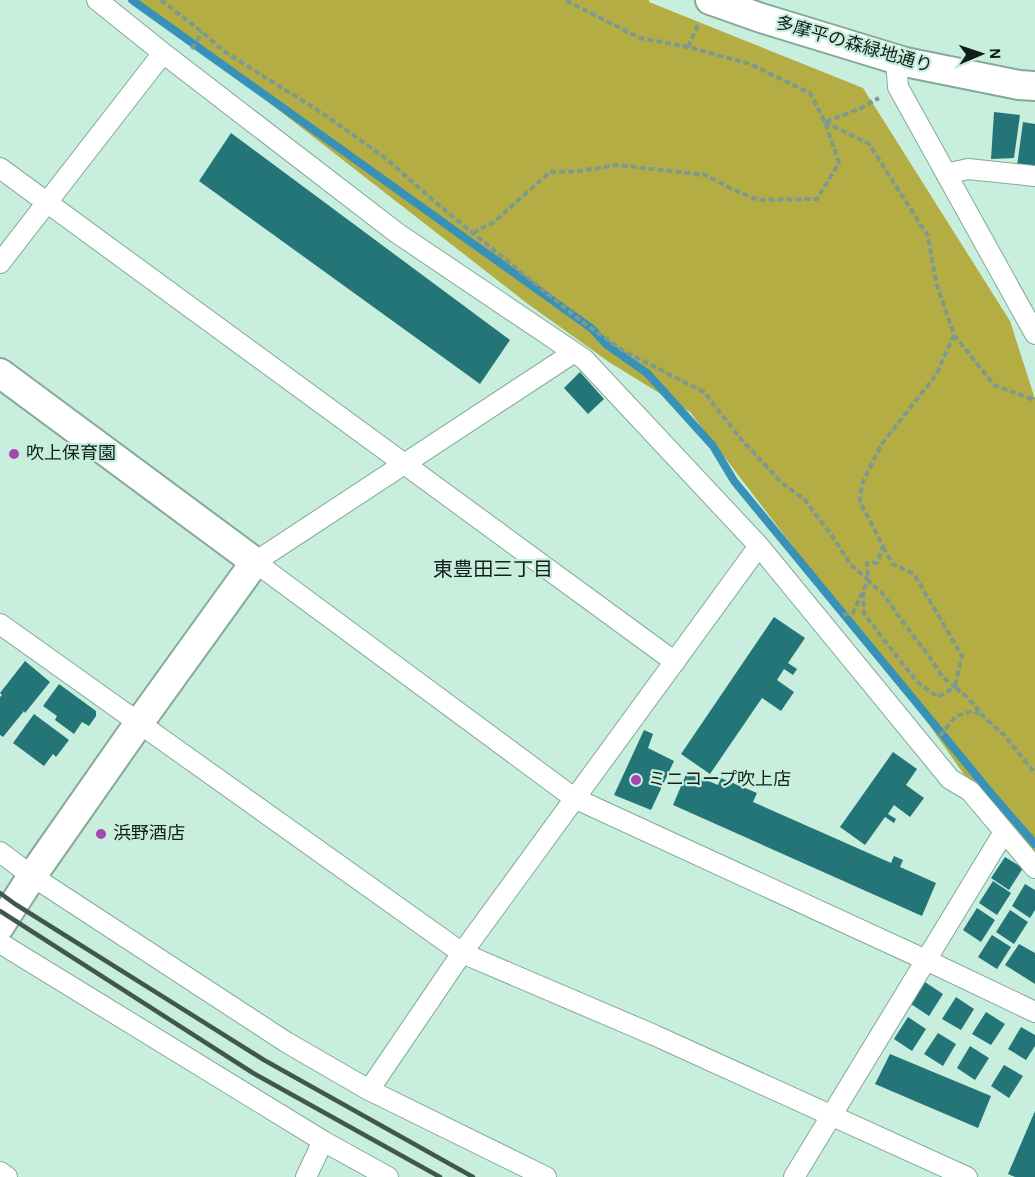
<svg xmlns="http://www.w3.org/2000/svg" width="1035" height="1177" viewBox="0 0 1035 1177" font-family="'Alegreya Sans','Noto Sans JP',sans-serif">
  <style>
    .forest { fill: #b3ad43 }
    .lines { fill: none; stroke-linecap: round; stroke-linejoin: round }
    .stream { stroke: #3892b8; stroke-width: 8 }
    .building { fill: #237578 }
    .street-casing { stroke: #84a999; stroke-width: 22 }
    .secondary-casing { stroke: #84a999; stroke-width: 32 }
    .path { stroke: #7d9a8e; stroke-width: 4; stroke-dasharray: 6 3; stroke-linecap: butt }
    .street { stroke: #fff; stroke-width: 20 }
    .secondary { stroke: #fff; stroke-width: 28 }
    .rail { stroke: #41564d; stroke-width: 4.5 }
    .poi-dot { fill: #a447b0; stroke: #c8eede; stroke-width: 2 }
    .labels { text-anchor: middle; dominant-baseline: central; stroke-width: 4.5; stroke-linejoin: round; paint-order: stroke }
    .street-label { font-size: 18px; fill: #101f19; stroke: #c8eede }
    .poi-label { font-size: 18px; fill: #101f19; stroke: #c8eede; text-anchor: start }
    .neighbourhood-label { font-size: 20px; fill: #101f19; stroke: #c8eede }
  </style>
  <rect width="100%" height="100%" fill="#c8eede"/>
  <path class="forest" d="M135 0H649V2L863 88 1010 321 1035 399V852L984 803 928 723 690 412 609 362 528 304 180 33Z"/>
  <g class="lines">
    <path class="stream" d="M132 0 591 328 607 345 647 373 713 446 734 481 994 797 1035 844"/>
  </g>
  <path class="building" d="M994 112 1020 115 1014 158 991 159Z
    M1023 122 1035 124V169L1017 166Z
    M231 133 510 340 480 384 199 181Z
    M580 372 604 399 588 414 564 388Z
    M774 617 805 638 788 663 797 669 793 675 784 669 777 680 794 692 781 711 762 698 710 774 681 754Z
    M25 661 50 682 25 713 24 711 3 737 0 735V697L2 695 0 693Z
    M59 684 96 711V716L89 726 82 722 74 734 55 720 57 716 43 706Z
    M34 714 69 740 56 757 53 754 44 766 13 743Z
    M644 730 653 734 648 748 674 761 651 810 614 795Z
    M893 752 917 769 906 785 924 798 910 817 894 805 888 814 896 819 894 823 885 817 865 845 840 827Z
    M687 772 718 785 721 778 757 793 753 802 891 863 894 856 903 860 900 867 936 883 922 916 673 805Z
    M1005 857 1023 868 1009 890 991 878Z
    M993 881 1011 893 997 915 979 903Z
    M1025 884 1035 890V910L1030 918 1012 906Z
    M977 908 995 920 981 942 963 930Z
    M1010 910 1028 922 1014 944 996 932Z
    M992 935 1011 947 997 969 978 957Z
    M1019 944 1035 953V984L1005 965Z
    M925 982 943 994 929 1016 911 1004Z
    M956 997 974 1009 961 1030 942 1019Z
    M986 1012 1005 1024 991 1045 972 1034Z
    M908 1017 926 1029 912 1051 894 1039Z
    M1021 1027 1035 1035V1046L1026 1060 1008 1049Z
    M938 1033 956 1044 943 1066 924 1054Z
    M970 1046 989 1058 975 1080 957 1068Z
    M890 1054 991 1096 978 1128 875 1084Z
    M1004 1065 1023 1076 1009 1098 991 1086Z
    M1035 1111V1177H1015L1008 1174Z"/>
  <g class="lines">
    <g class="street-casing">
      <path id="street" d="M97 0 163 53 397 233 584 359 759 546 950 779 970 791 1035 868
        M896 60 898 87 1035 334
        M0 168 675 662
        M946 174 968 169 1035 176
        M0 263 163 53
        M573 353 255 562 574 798 926 960 1035 1012
        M0 624 462 953 654 1035 967 1177
        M0 852 32 876 286 1042 369 1090 546 1177
        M0 943 323 1141 388 1177
        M369 1090 462 953 759 546
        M0 1172 7 1177
        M306 1177 323 1141
        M794 1177 1004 832"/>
    </g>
    <g class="secondary-casing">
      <path id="secondary" d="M710 0 761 18 905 62 1019 85 1035 86
        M0 373 255 562 139 723 32 876 0 926"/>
    </g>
    <path class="path" d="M161 0 202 32 225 52 322 113 384 157 441 207 581 321 622 350 704 392 740 438 781 482 805 500 832 536 850 564 868 580 867 563H877L883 546 860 502 862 484 881 445 936 375 954 335 936 282 928 236 869 144 825 122
      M688 47 699 23
      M192 49 202 32
      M826 122 861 108 879 98
      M473 233 494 222 550 172 580 171 617 165 705 175 732 189 758 200 817 199 839 163 825 122 810 93 750 64 688 47 640 38 565 0
      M954 335 994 385 1034 400 1035 398
      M883 547 893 564 914 574 962 656 955 687 968 698 983 716 1004 735 1035 773
      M843 615 853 613 868 580 883 594 914 637 927 653 942 676 955 687 938 697 917 682 864 614 863 590
      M940 736 956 716 973 711 979 714"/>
    <use href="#street" class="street"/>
    <use href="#secondary" class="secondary"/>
    <path class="rail" d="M0 893 15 904 264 1060 473 1177
      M0 911 253 1073 440 1177"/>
  </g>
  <g class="poi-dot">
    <circle cx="14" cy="454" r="6"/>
    <circle cx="636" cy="780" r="6"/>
    <circle cx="101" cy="834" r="6"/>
  </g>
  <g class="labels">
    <g class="street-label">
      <text transform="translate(854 45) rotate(16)">多摩平の森緑地通り</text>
    </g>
    <g class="poi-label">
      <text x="26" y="454">吹上保育園</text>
      <text x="648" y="780">ミニコープ吹上店</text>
      <text x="113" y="834">浜野酒店</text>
    </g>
    <g class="neighbourhood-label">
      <text x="493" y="570">東豊田三丁目</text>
    </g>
  </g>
  <g transform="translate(981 54) rotate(88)" stroke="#c8eede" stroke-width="4.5" paint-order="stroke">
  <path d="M0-4.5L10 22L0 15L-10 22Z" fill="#101f19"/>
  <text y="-9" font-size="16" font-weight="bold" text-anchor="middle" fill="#101f19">N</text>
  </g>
</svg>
